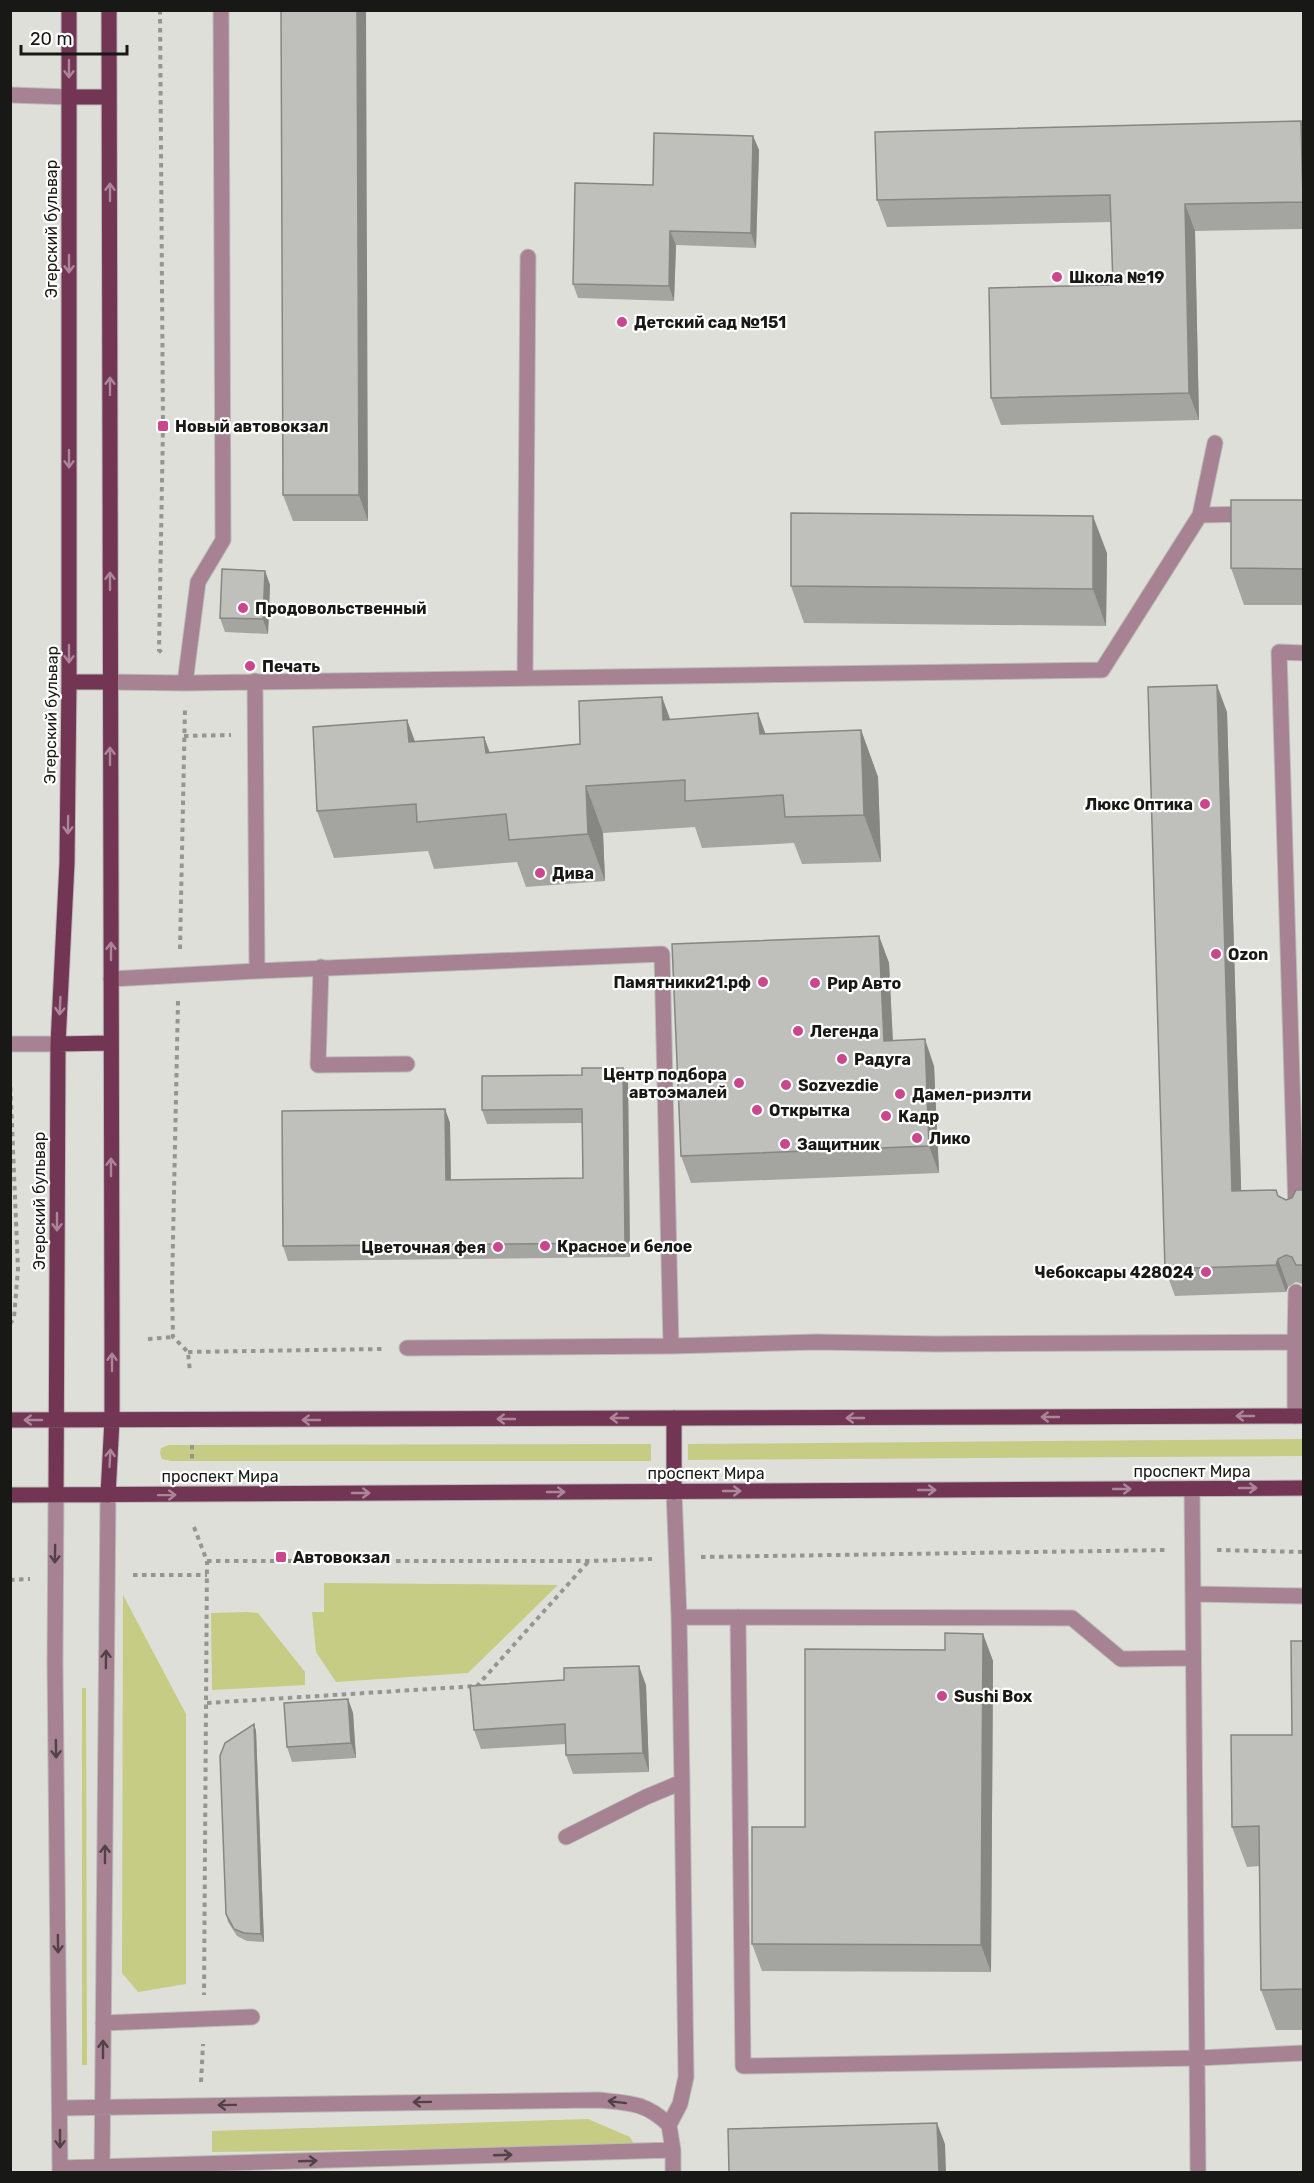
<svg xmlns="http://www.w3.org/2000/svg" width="1314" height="2183" viewBox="0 0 1314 2183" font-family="Rubik,sans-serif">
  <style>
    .green { fill: #c6cc84 }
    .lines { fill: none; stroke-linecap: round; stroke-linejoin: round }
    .lane-casing { stroke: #bbbbb7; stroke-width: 17 }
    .primary-casing { stroke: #bbbbb7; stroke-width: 17 }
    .path { stroke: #959592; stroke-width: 4; stroke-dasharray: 4.5 4.5; stroke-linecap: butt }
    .lane { stroke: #a68292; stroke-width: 15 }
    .primary { stroke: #723554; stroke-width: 15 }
    .wall { fill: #a4a4a1 }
    .shaded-wall { fill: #868683 }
    .building { fill: #bfbfbb; stroke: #868683; stroke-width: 1.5 }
    .oneway { stroke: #aa8698 }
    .oneway2 { stroke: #514248 }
    .poi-dot { fill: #ca478e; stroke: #fff; stroke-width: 2 }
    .labels { text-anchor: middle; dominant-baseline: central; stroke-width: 4.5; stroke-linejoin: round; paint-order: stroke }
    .street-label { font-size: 16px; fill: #181817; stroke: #fff }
    .poi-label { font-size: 16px; font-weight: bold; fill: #181817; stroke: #fff; text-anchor: start }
  </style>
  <rect width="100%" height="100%" fill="#dfdfda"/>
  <path class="green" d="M1304 1439 1303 1456 688 1460V1444Z
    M651 1444V1461H171L162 1459 160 1453 161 1448 169 1445Z
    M324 1583 558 1585 468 1673 336 1682 316 1652 312 1612H324Z
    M123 1595 186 1714V1984L138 1992 122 1973Z
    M247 1612 258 1613 305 1672V1685L212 1690 211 1613Z
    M82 1688H86L87 2065H82Z
    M588 2119 630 2137 635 2146 212 2152V2131Z"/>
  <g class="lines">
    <g class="lane-casing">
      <path id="lane" d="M10 95 69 97
        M1200 515 1251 514
        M525 678 528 257
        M255 681 257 971 662 954 671 1346
        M110 682 185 683 1102 670 1200 515 1215 443
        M185 683 198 582 223 540 221 10
        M321 967 318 1065 407 1064
        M111 979 257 971
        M10 1044H58
        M1296 1211 1279 652 1304 653
        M1296 1292 1295 1342H1304
        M407 1348 671 1346 816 1342 936 1344 1295 1342V1416
        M1192 1489 1198 2172
        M56 1495 55 1662 60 2172
        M1193 1594 1304 1596
        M679 1617 1072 1618 1121 1659 1193 1658
        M738 1617 743 2066 1198 2058 1304 2053
        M566 1837 646 1797 682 1782 679 1617 674 1492
        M103 2023 252 2017
        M60 2108 598 2100C629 2103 646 2102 669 2125
        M60 2168 673 2150
        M102 2172 108 1495
        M673 2172V2150L669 2125 680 2104 686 2077 682 1782"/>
    </g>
    <g class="primary-casing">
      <path id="primary" d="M69 97H109
        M69 682H110
        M58 1044 111 1043
        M10 1420 1304 1416
        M674 1492V1418
        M10 1495 1304 1488
        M56 1495 58 1044 67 863 69 682V10
        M108 1495 112 1420V1339L109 10"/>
    </g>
    <path class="path" d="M160 10 163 426 159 650 163 654
      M184 736 231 735
      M180 949 185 708
      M178 1001 172 1288 173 1337 188 1352 190 1372
      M10 1078 18 1269 14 1318 10 1324
      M148 1339 173 1337
      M188 1352 382 1349
      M192 1445V1462
      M194 1527 207 1561 204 1995
      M1217 1550 1304 1552
      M701 1557 1168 1550
      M207 1561H588L652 1559
      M133 1575H207
      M10 1580 30 1579
      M207 1703 477 1686 588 1562
      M201 2082 203 2044"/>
    <use href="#lane" class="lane"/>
    <use href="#primary" class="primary"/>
  </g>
  <path class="wall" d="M281 10 368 521H293L283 495Z
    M1301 121 1304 128V229L1195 231 1199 420 1001 425 991 398 1113 285 1111 222 887 227 877 200Z
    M753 136 759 150 756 248 676 245 674 301 578 298 573 284 653 185Z
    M1304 500V605H1244L1231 568Z
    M1107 553 1106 626 804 623 791 586Z
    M265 571 270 585 268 634 225 632 220 618Z
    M662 697 670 719 765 734 861 730 878 777 881 862 802 864 794 843 702 848 695 827 603 833 605 881 526 887 517 862 434 869 428 851 334 858 317 811 407 720 415 741 484 737 490 753 580 744Z
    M1227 712 1241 1191 1278 1196 1286 1200 1292 1198 1304 1190V1288L1302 1284 1296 1282 1288 1287 1286 1292 1175 1296 1165 1269Z
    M879 936 889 963 893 1040 934 1066 939 1173 691 1183 681 1156Z
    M623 1068 628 1082 630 1257 288 1261 283 1246 445 1109 450 1123 451 1180 583 1178 582 1123 487 1124 482 1110 582 1075Z
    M983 1634 993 1661 991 1972 762 1971 752 1944 805 1827 945 1650Z
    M1304 1641V2030H1276L1261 1990 1260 1866 1247 1867 1232 1827 1292 1735Z
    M646 1685 649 1772 573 1774 566 1755V1744L481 1749 474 1730Z
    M348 1699 353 1713 356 1758 292 1762 287 1747Z
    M254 1724 256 1731 264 1942 247 1941 237 1936 228 1922 226 1914Z"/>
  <path class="shaded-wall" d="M357 10H366L368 521 359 495Z
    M1301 121 1304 128V203L1303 202Z
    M753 136 759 150 756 248 751 233Z
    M1185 204 1195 231 1199 420 1189 393Z
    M670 231 676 245 674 301 669 286Z
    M1093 516 1107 553 1106 626 1093 589Z
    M265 571 270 585 268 634 263 619Z
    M1217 685 1227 712 1242 1218 1232 1191Z
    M662 697 679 744 663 720Z
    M758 713 775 760 760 734Z
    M407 720 424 767 409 742Z
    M861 730 878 777 881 862 864 815Z
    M484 737 501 784 486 753Z
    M586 786 603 833 605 881 588 834Z
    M879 936 889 963 894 1068 884 1041Z
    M925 1039 934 1066 939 1173 929 1146Z
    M623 1068 628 1082 630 1257 625 1243Z
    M445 1109 450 1123 451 1194 446 1180Z
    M1278 1259 1288 1287 1286 1292 1276 1265Z
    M983 1634 993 1661 991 1972 981 1945Z
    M639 1666 646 1685 649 1772 643 1753Z
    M348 1699 353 1713 356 1758 351 1743Z
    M254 1724 256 1731 264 1942 261 1934Z
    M937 2123 945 2144 946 2172H939Z"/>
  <path class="building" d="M281 10H357L359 495H283Z
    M1301 121 1303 202 1185 204 1189 393 991 398 989 288 1113 285 1110 195 877 200 875 132Z
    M654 133 753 136 751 233 670 231 669 286 573 284 575 183 653 185Z
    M1231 500H1304V569L1231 568Z
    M791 513 1093 516V589L791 586Z
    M222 569 265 571 263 619 220 618Z
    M1217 685 1232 1191 1276 1190 1278 1196 1286 1200 1292 1198 1296 1190H1304V1265H1296L1292 1257 1286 1255 1278 1259 1276 1265 1165 1269 1148 687Z
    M662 697 663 720 758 713 760 734 861 730 864 815 785 817 783 795 685 801V780L586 786 588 834 509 840 506 814 417 822 416 804 317 811 313 727 407 720 409 742 484 737 486 753 580 744 579 701Z
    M879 936 884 1041 925 1039 929 1146 681 1156 672 944Z
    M582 1068H623L625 1243 283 1246 282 1111 445 1109 446 1180 583 1178 582 1109 482 1110V1076L582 1075Z
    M945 1633 983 1634 981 1945 752 1944V1827H805V1649L945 1650Z
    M1291 1641H1304V1989L1261 1990 1259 1826 1232 1827 1231 1735H1292Z
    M639 1666 643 1753 566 1755 565 1724 474 1730 470 1686 564 1680V1668Z
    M348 1699 351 1743 287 1747 284 1703Z
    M254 1724 261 1934 244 1933 234 1929 226 1914 220 1756 225 1743Z
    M937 2123 939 2172H729L728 2129Z"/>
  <defs><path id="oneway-shaft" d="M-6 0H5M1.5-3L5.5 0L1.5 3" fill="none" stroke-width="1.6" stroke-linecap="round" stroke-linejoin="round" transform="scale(1.5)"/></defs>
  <g class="oneway">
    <use href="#oneway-shaft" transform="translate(69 69) rotate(90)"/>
    <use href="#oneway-shaft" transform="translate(110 192) rotate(-90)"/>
    <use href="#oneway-shaft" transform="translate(69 264) rotate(90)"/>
    <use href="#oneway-shaft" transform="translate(110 386) rotate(-90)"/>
    <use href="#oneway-shaft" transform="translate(69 459) rotate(90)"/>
    <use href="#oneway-shaft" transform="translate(110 581) rotate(-90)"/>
    <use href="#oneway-shaft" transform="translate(69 654) rotate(90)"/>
    <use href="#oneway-shaft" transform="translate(110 756) rotate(-90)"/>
    <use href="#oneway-shaft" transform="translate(68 825) rotate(91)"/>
    <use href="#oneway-shaft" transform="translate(111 951) rotate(-90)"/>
    <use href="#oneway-shaft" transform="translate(60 1006) rotate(93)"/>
    <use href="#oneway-shaft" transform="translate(111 1167) rotate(-90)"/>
    <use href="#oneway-shaft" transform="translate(57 1222) rotate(90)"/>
    <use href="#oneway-shaft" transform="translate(112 1362) rotate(-90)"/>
    <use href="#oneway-shaft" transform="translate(1245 1416) rotate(180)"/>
    <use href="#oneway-shaft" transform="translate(1050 1417) rotate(180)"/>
    <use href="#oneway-shaft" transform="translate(619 1418) rotate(180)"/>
    <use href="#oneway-shaft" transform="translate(855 1418) rotate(180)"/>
    <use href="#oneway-shaft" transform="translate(506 1419) rotate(180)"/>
    <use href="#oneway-shaft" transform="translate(33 1420) rotate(180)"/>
    <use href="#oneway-shaft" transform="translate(311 1420) rotate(180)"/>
    <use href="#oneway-shaft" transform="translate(110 1458) rotate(-87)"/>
    <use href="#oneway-shaft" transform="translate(1248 1488)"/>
    <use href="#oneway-shaft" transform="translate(1122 1489)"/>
    <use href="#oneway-shaft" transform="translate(927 1490)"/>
    <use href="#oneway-shaft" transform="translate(732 1491)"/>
    <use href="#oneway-shaft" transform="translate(556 1492)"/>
    <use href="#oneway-shaft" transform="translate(361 1493)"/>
    <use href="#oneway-shaft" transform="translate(167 1495) rotate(-1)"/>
  </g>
  <g class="oneway2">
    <use href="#oneway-shaft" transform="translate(55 1554) rotate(91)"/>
    <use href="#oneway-shaft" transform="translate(106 1659) rotate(-89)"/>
    <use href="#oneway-shaft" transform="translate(56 1749) rotate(89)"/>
    <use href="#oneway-shaft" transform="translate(105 1854) rotate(-90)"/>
    <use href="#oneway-shaft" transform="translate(58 1944) rotate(89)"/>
    <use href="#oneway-shaft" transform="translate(103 2049) rotate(-90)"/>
    <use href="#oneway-shaft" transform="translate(422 2102) rotate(179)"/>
    <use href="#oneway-shaft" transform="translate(617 2102) rotate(-173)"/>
    <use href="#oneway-shaft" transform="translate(227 2105) rotate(179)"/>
    <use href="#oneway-shaft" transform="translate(60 2139) rotate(90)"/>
    <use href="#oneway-shaft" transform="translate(503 2155) rotate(-2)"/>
    <use href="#oneway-shaft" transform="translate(308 2161) rotate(-2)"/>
  </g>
  <g class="poi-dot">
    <circle cx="1057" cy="277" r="6"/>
    <circle cx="622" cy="322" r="6"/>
    <rect x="157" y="420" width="12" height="12" rx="3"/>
    <circle cx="243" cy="608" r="6"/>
    <circle cx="250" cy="666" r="6"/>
    <circle cx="1205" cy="804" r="6"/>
    <circle cx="540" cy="873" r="6"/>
    <circle cx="1216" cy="954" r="6"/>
    <circle cx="763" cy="982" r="6"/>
    <circle cx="815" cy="983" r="6"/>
    <circle cx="798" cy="1031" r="6"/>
    <circle cx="842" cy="1059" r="6"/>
    <circle cx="739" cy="1083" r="6"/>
    <circle cx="786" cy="1085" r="6"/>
    <circle cx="900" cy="1094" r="6"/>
    <circle cx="757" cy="1110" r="6"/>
    <circle cx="886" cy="1116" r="6"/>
    <circle cx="917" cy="1138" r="6"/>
    <circle cx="785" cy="1144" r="6"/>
    <circle cx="545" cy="1246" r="6"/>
    <circle cx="498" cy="1247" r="6"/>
    <circle cx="1206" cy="1272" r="6"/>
    <rect x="275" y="1551" width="12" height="12" rx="3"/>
    <circle cx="942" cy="1696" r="6"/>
  </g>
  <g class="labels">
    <g class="street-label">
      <text transform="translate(51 229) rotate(-90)">Эгерский бульвар</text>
      <text transform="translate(51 715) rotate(-89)">Эгерский бульвар</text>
      <text transform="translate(39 1201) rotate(-90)">Эгерский бульвар</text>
      <text x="1192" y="1471">проспект Мира</text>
      <text x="706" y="1473">проспект Мира</text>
      <text x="220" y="1476">проспект Мира</text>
    </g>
    <g class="poi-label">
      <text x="1069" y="277">Школа №19</text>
      <text x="634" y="322">Детский сад №151</text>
      <text x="175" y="426">Новый автовокзал</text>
      <text x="255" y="608">Продовольственный</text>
      <text x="262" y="666">Печать</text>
      <text x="1193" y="804" text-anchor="end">Люкс Оптика</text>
      <text x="552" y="873">Дива</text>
      <text x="1228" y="954">Ozon</text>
      <text x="751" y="982" text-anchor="end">Памятники21.рф</text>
      <text x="827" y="983">Рир Авто</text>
      <text x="810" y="1031">Легенда</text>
      <text x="854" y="1059">Радуга</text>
      <text x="727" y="1074" text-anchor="end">Центр подбора<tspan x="727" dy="18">автоэмалей</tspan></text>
      <text x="798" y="1085">Sozvezdie</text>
      <text x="912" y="1094">Дамел-риэлти</text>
      <text x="769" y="1110">Открытка</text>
      <text x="898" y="1116">Кадр</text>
      <text x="929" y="1138">Лико</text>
      <text x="797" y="1144">Защитник</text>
      <text x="557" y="1246">Красное и белое</text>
      <text x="486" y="1247" text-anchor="end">Цветочная фея</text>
      <text x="1194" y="1272" text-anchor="end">Чебоксары 428024</text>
      <text x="293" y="1557">Автовокзал</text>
      <text x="954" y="1696">Sushi Box</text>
    </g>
  </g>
  <rect width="1314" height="2183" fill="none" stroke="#181817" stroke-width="24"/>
  <path d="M21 45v9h106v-9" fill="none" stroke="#181817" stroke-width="3"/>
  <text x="30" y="45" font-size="18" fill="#181817" stroke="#ffffff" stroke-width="4.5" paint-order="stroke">20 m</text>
</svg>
